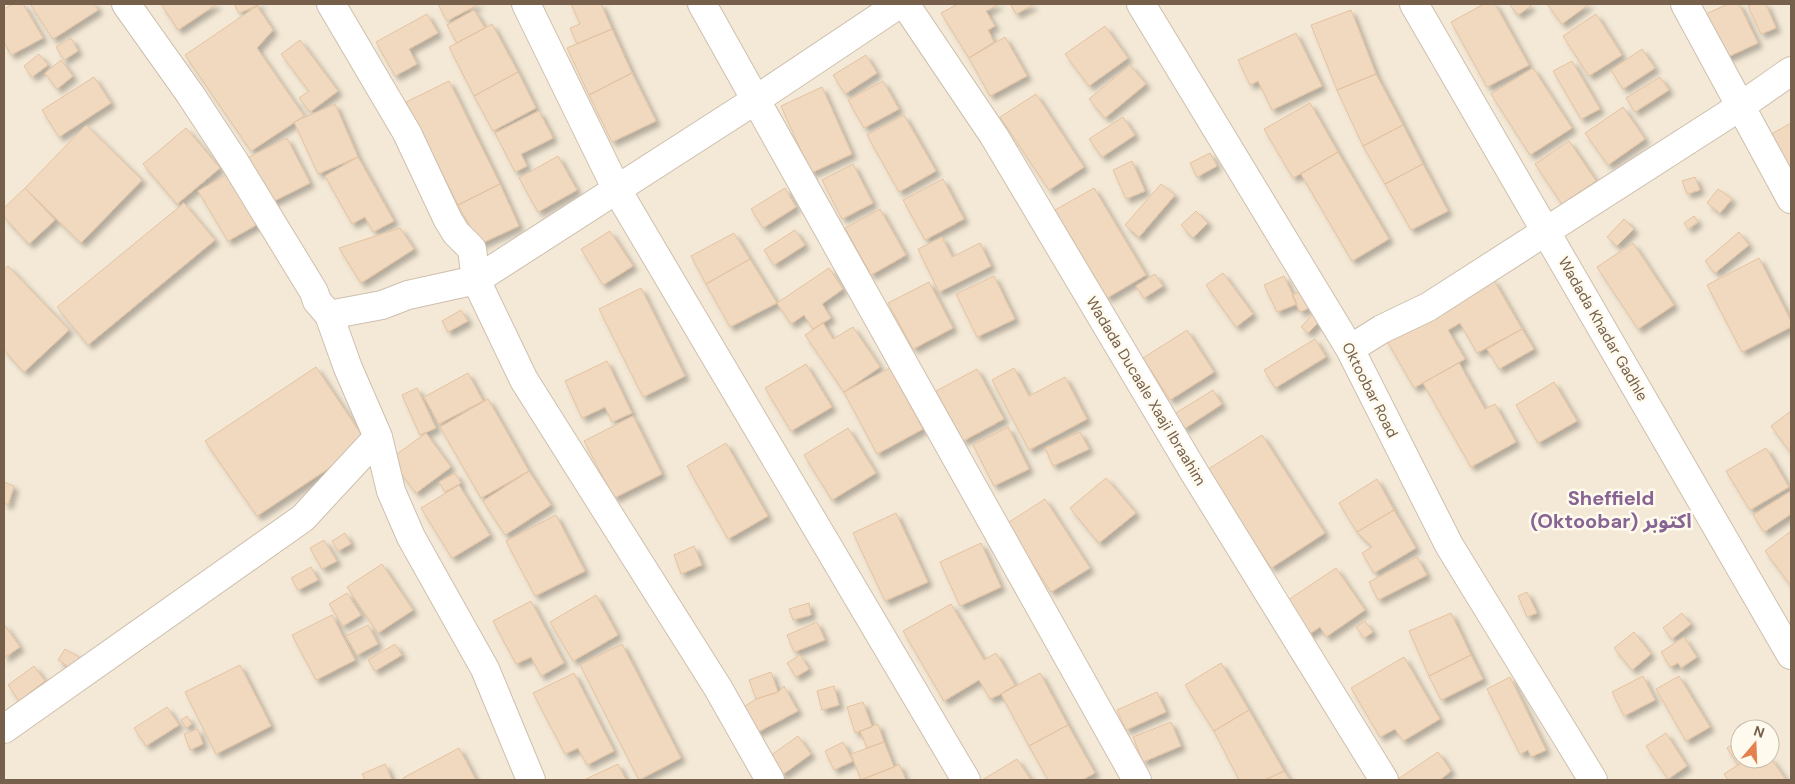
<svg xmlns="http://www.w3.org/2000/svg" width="1795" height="784" viewBox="0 0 1795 784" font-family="'DM Sans','Noto Sans Arabic',sans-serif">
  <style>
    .residential { fill: #f4e9d6; fill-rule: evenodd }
    .building { fill: #f1d9c0; stroke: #e4c2a0; filter: url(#shadow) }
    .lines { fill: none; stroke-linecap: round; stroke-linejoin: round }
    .minor-casing { stroke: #cebfae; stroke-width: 30 }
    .minor { stroke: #fff; stroke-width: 28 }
    .labels { text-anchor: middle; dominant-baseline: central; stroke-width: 5; stroke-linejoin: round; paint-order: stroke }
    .street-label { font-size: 15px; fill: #76604c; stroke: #fffaee }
    .district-label { font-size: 20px; font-weight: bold; fill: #886492; stroke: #fffaee }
  </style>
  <defs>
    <filter id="shadow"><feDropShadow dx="4.5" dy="4.5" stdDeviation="2.5" flood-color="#0004"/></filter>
  </defs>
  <rect width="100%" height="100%" fill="#fcf7e8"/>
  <path class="residential" d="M4 4H1791V780H4ZM1740 729H1770V759H1740Z"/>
  <path class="building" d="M13 4H23L43 38 11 55 4 42V9Z
    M30 4H95L98 10 53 39Z
    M161 4H217L178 30Z
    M234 4H261L239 13Z
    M438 4H479L447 21Z
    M571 4H601L612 29 577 44 570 28 580 24Z
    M958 4H999L986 11 995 26 988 30 994 42 969 58 941 13Z
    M1010 4H1032L1033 5 1016 14Z
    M1484 4H1495L1529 65 1487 87 1451 22Z
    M1509 4H1529L1531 6 1518 15Z
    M1547 4H1589L1562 24Z
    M1728 4H1739L1758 43 1719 61 1699 17Z
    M1753 4H1766L1776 28 1761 34 1748 6Z
    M257 6 273 30 257 48 304 116 251 151 185 55Z
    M474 10 485 28 457 43 447 25Z
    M1351 10 1376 74 1337 90 1311 25Z
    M427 14 438 33 409 49 417 64 395 76 376 42Z
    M1596 14 1622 55 1589 76 1563 36Z
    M492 24 518 72 474 96 449 47Z
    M1105 26 1128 58 1089 86 1065 54Z
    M612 29 632 73 589 95 567 48Z
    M1296 33 1322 86 1272 110 1258 81 1250 85 1238 60Z
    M1005 37 1027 76 990 96 969 58Z
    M71 38 78 51 64 60 56 47Z
    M300 40 338 91 310 112 299 98 309 91 281 54Z
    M1642 49 1655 68 1623 89 1611 70Z
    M39 54 48 65 32 77 24 66Z
    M866 55 877 73 845 94 833 75Z
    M61 60 73 76 57 89 45 73Z
    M1572 61 1600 109 1581 119 1553 71Z
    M1130 65 1146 84 1105 118 1089 99Z
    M1533 68 1572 128 1530 155 1491 94Z
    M518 72 536 108 493 131 474 96Z
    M632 73 656 121 612 142 589 95Z
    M1376 74 1403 125 1363 146 1337 90Z
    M94 77 111 103 59 137 42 110Z
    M1660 77 1669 90 1635 112 1626 98Z
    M449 81 500 184 458 205 406 102Z
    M883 81 899 109 864 128 848 100Z
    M822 87 852 154 811 173 781 106Z
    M1036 94 1084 167 1049 190 1000 117Z
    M1310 103 1338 152 1293 178 1264 129Z
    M335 104 358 157 318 174 294 122Z
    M1623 107 1645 139 1608 165 1585 133Z
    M539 111 553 138 521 154 527 166 515 172 495 133Z
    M904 115 936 171 899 192 867 135Z
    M1123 117 1135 135 1102 157 1089 139Z
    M1791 123V177L1768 136Z
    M86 125 142 180 81 243 25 188Z
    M1403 125 1423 164 1385 184 1363 146Z
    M186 128 220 168 177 204 143 164Z
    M287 138 310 183 270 203 247 158Z
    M1569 141 1596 181 1562 204 1535 164Z
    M1338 152 1389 239 1352 261 1301 174Z
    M1210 153 1217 166 1197 177 1190 163Z
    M558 156 577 190 538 212 519 178Z
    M358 157 394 221 373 232 365 217 352 224 325 176Z
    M1132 161 1145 191 1126 199 1113 170Z
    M853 164 873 203 842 219 822 180Z
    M1423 164 1448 211 1411 230 1385 184Z
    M228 174 258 224 228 241 198 191Z
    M1695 177 1700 190 1687 194 1682 181Z
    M943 179 964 219 925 240 903 200Z
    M500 184 519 226 480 244 458 205Z
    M1161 184 1175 195 1139 237 1125 225Z
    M25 188 55 220 29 244 4 217V208Z
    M785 188 796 207 763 228 751 209Z
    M1094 188 1146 275 1107 298 1055 210Z
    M1718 189 1732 199 1720 213 1707 203Z
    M184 203 215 240 88 345 57 307Z
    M880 209 906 255 871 275 845 228Z
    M1196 211 1208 223 1193 238 1181 225Z
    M1694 216 1698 222 1688 229 1684 223Z
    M1624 219 1634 229 1617 246 1607 237Z
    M400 228 414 249 361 283 339 248Z
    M795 230 805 245 774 265 764 250Z
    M610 231 633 266 603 285 581 249Z
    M1739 232 1749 245 1715 273 1705 261Z
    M734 233 750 259 706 284 691 256Z
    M942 237 952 257 980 243 991 266 939 292 918 249Z
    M1633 243 1674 305 1638 329 1597 267Z
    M1759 258 1791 321V327L1742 352 1707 285Z
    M750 259 777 303 730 327 706 284Z
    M8 266 69 330 24 372 4 350V269Z
    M829 268 843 289 822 304 831 318 813 329 804 315 791 324 777 303Z
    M1223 273 1253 314 1236 327 1206 285Z
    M1155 274 1163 286 1144 298 1136 286Z
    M994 276 1015 319 977 337 956 294Z
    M1284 276 1297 304 1277 312 1264 285Z
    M1493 279 1522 329 1477 353 1460 323 1448 330 1465 359 1414 388 1386 339Z
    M929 282 953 328 913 349 888 303Z
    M641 288 685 376 643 397 599 309Z
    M1302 291 1309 308 1300 312 1292 295Z
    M461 310 468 321 448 332 442 321Z
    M1312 315 1319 322 1308 333 1301 327Z
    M823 323 833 339 853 327 880 367 844 392 805 335Z
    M1522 329 1534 349 1499 369 1487 349Z
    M1187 330 1214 372 1170 400 1143 358Z
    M1315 339 1326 357 1275 388 1264 370Z
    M607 361 632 413 612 422 605 407 582 418 565 381Z
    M1459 363 1485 409 1495 404 1516 442 1471 467 1423 383Z
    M806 364 832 407 791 431 765 388Z
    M316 367 367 443 257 516 205 441Z
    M890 368 923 429 877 454 844 392Z
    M1014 368 1029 396 1065 377 1087 419 1029 450 992 380Z
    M977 369 1004 419 963 441 936 391Z
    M468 373 483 401 439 424 424 397Z
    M1554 382 1577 421 1538 443 1516 405Z
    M417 388 436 428 420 435 402 395Z
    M1213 390 1222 404 1184 429 1174 414Z
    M488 399 529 471 481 498 440 427Z
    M1791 411V453L1771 426Z
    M633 416 662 474 614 498 584 441Z
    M1008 427 1029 469 994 486 973 445Z
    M848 428 876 473 832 500 804 455Z
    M1080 432 1089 449 1053 466 1045 448Z
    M426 433 451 467 416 493 390 459Z
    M1262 435 1325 533 1271 568 1207 470Z
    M726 443 768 516 728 539 687 466Z
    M1766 448 1789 487 1750 510 1726 471Z
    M529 471 551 505 505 535 483 501Z
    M455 473 461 483 445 492 439 482Z
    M1106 478 1136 513 1099 543 1070 508Z
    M1377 479 1394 510 1357 532 1339 503Z
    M4 482 14 486 8 505 4 503Z
    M459 485 490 535 452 558 421 508Z
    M1791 491V514L1764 532 1753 515Z
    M1045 499 1090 568 1051 592 1006 524Z
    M1394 510 1416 548 1374 573 1362 553 1372 547 1357 532Z
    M896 513 928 582 885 601 853 533Z
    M556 515 585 571 535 596 506 541Z
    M1791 531V586L1765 551Z
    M345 533 351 544 338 551 332 541Z
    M324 540 337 561 322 569 310 548Z
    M981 543 1001 587 960 606 940 562Z
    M694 546 702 565 681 574 674 555Z
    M1417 557 1427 575 1378 600 1369 582Z
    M382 564 413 610 378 633 347 587Z
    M311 567 318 580 298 590 291 578Z
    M1336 568 1365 610 1326 637 1320 627 1308 635 1285 602Z
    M1527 592 1537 613 1527 617 1518 596Z
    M347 593 361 615 343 626 329 604Z
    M596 595 618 635 573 661 550 622Z
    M531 601 564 663 541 676 531 657 516 664 493 621Z
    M809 603 811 615 793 620 789 609Z
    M951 604 984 660 996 653 1015 685 1001 694 990 699 979 680 944 701 903 631Z
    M1451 613 1471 655 1429 676 1409 631Z
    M1682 613 1691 624 1672 639 1663 628Z
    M332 615 355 660 316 680 292 635Z
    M1365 621 1373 632 1364 638 1356 627Z
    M817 622 825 640 794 652 787 635Z
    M4 624 20 647 4 658Z
    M368 625 378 644 357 655 346 636Z
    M1634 632 1651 654 1632 670 1614 648Z
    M1684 637 1697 657 1681 668 1678 663 1670 667 1661 652Z
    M395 644 402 655 375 671 368 660Z
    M622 644 681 758 639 780 580 665Z
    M65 649 79 657 72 669 58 660Z
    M800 655 809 669 796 677 787 663Z
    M1471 655 1483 679 1441 700 1429 676Z
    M1404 657 1440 719 1403 741 1395 729 1380 737 1351 688Z
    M1221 663 1249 710 1214 731 1185 685Z
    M240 665 271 726 216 754 185 692Z
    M34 666 45 681 19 701 8 685Z
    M771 672 778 692 756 699 749 680Z
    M574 673 614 751 587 765 578 748 565 754 533 693Z
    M1040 673 1068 725 1029 746 1001 694Z
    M1643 676 1655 700 1624 716 1612 692Z
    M1679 676 1710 727 1686 741 1656 689Z
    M1510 677 1546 750 1531 757 1528 750 1520 754 1487 689Z
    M784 686 798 711 756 733 742 708 756 699 778 692Z
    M834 686 839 705 822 710 817 691Z
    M1157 692 1166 712 1126 730 1117 710Z
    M863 702 872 727 855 733 847 707Z
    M167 707 179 725 146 746 134 728Z
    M1249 710 1284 771 1265 780H1239L1214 731Z
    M187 716 192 724 186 728 181 720Z
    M1171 722 1181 746 1143 762 1133 737Z
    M878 724 884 742 867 748 860 731Z
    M1068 725 1095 773 1082 780H1048L1029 746Z
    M198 729 203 744 190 750 184 734Z
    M1666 733 1687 766 1668 779 1646 746Z
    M798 736 811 754 782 775 770 756Z
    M1740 739V759H1747L1738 765 1727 748Z
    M843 742 853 761 834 770 825 751Z
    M884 742 894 767 861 780 851 754Z
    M459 748 476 780H404L403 778Z
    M1438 752 1451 771 1440 780H1399L1398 779Z
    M1770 757 1786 780H1728L1724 774 1747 759H1770Z
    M1017 759 1031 780H982Z
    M385 764 392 780H365L362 774Z
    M618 764 626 780H584Z
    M899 764 906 780H860L894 767Z
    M1284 771 1290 780H1265Z"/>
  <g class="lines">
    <g class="minor-casing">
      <path id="minor" d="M126 4 190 94 234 161 314 292 317 301 329 315 348 368 378 437 391 491 411 537 485 669 531 780
        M331 4 407 133 448 220 456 233 472 249 476 280 524 380 718 688 770 780
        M526 4 617 190 966 780
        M702 4 1137 780
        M905 4 994 136 1194 472 1384 780
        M1141 4 1350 349 1449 545 1593 780
        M1414 4 1791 655
        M1685 4 1791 199
        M329 315 382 305 408 295 476 280 754 101 899 4
        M1350 349 1382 329 1428 307 1741 106 1791 71
        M4 729 303 518 378 437"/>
    </g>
    <use href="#minor" class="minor"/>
  </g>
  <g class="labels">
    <g class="street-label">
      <text transform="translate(1603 329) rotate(60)">Wadada Khadar Gadhle</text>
      <text transform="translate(1370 390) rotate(63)">Oktoobar Road</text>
      <text transform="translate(1146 391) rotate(59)">Wadada Ducaale Xaaji Ibraahim</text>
    </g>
    <g class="district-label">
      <text x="1611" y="498">Sheffield<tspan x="1611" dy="23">(Oktoobar) اكتوبر</tspan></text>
    </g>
  </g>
  <rect width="1795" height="784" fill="none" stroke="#76604c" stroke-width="10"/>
  <g transform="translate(1755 744) rotate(19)"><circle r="24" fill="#fffaee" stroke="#c8bcad"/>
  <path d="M0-4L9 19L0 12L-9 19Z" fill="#e4814f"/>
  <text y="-8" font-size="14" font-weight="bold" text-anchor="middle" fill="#76604c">N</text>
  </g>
</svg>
